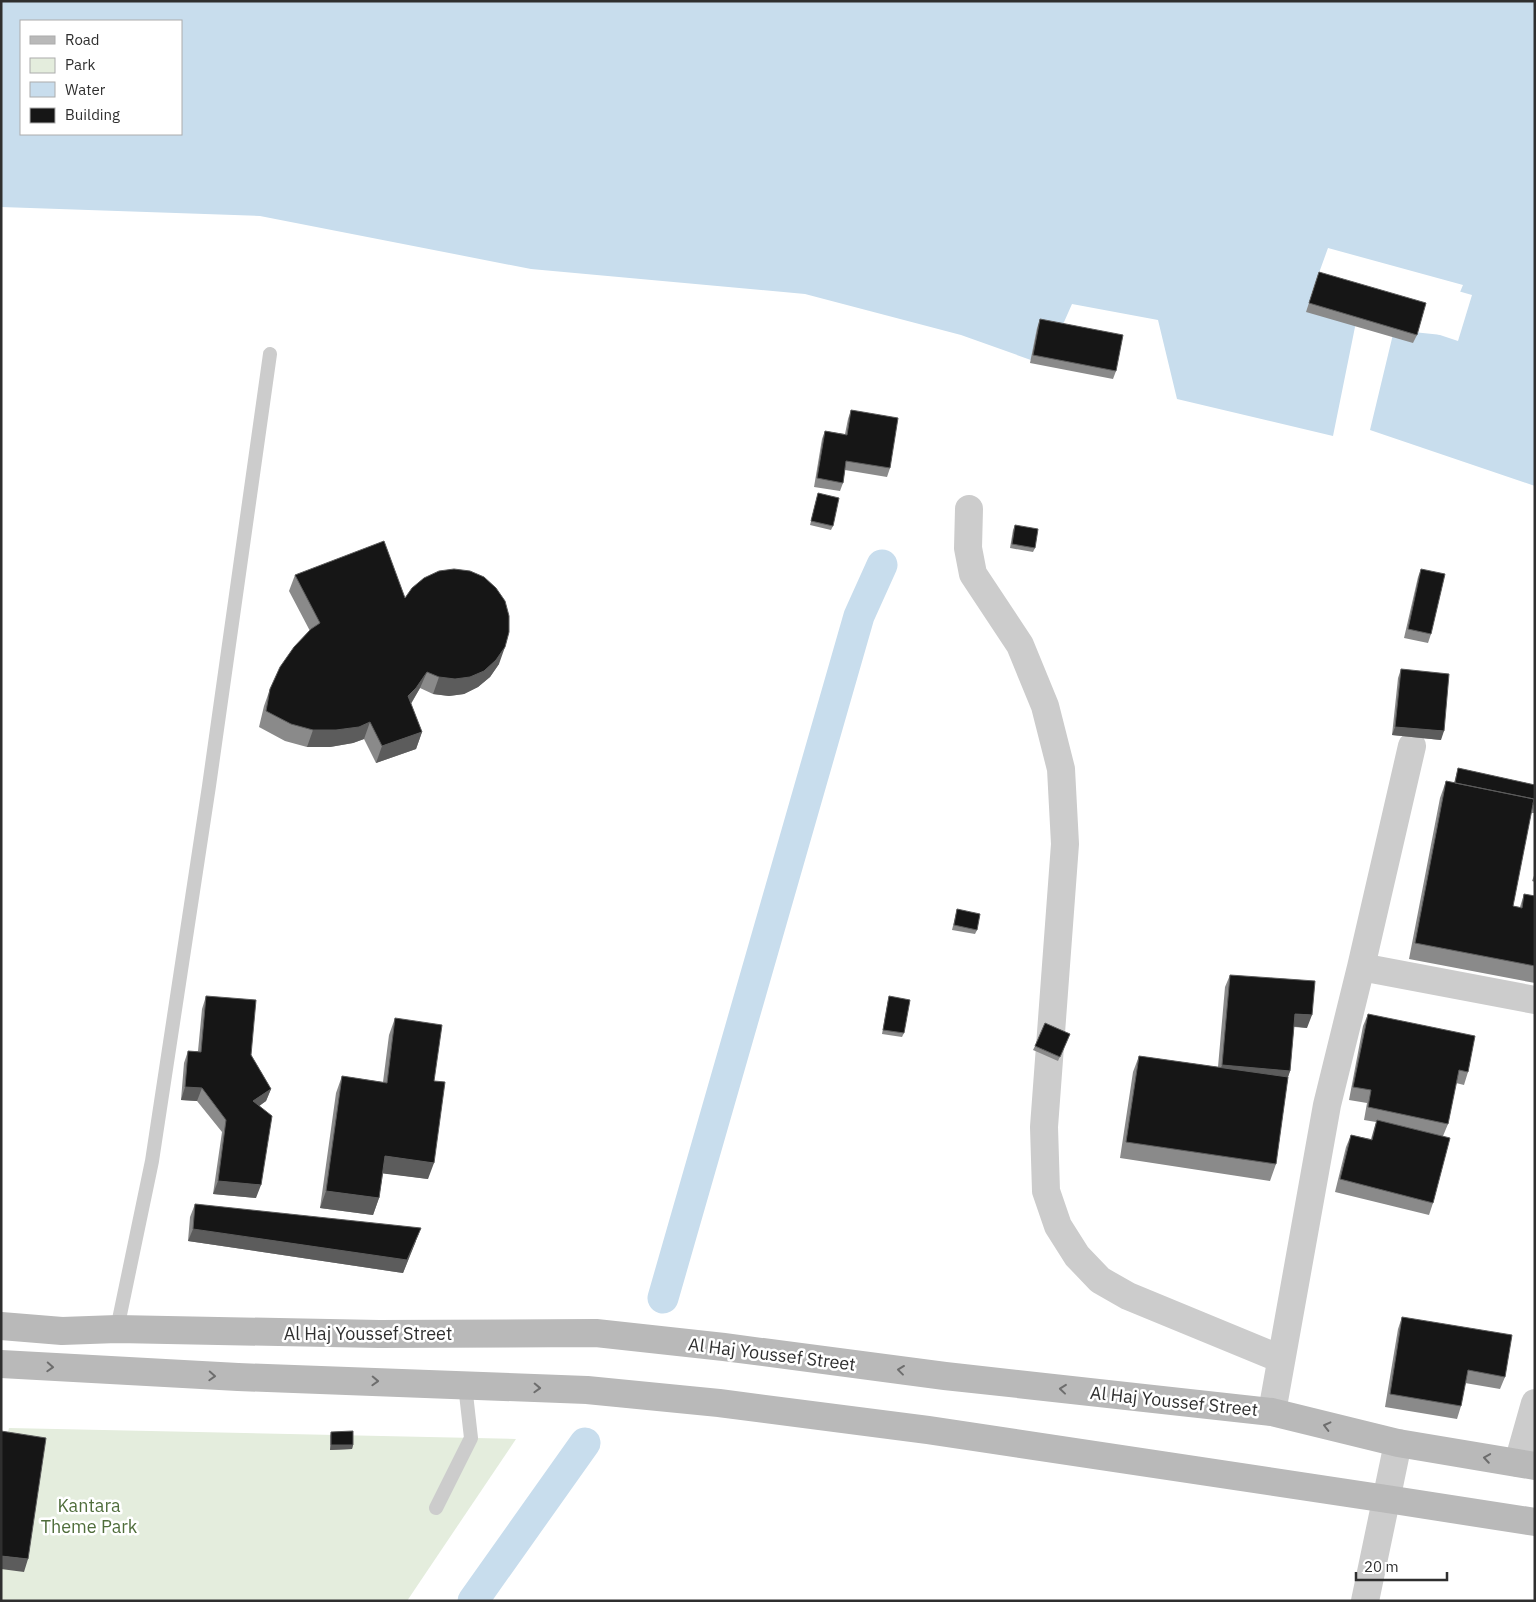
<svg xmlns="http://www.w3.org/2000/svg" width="1536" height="1602" viewBox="0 0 1536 1602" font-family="'IBM Plex Sans',sans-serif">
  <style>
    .green { fill: #e4eddd }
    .water { fill: #c8dded; fill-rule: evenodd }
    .pier { fill: #fff }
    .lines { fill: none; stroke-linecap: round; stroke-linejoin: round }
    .canal { stroke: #c8dded; stroke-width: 31 }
    .service { stroke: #ccc; stroke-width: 14 }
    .minor { stroke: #ccc; stroke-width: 28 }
    .tertiary { stroke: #ccc; stroke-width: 28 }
    .secondary { stroke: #b9b9b9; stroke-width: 28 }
    .wall { fill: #8a8a8a }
    .shaded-wall { fill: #5c5c5c }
    .building { fill: #161616; stroke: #5c5c5c }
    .oneway { stroke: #6d6d6d }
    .labels { text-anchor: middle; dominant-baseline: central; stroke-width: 5; stroke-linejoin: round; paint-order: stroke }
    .street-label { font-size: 18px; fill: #2f2f2f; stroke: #fff }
    .park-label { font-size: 18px; fill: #4f6d3b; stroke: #fff }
  </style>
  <rect width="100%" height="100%" fill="#fff"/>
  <path class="green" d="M9 1428 516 1439 407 1601H1V1459Z"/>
  <path class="water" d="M1 1H1535V486L1370 430 1394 330 1442 335 1463 285 1328 248 1311 295 1356 322 1333 436 1177 399 1158 320 1072 304 1045 365 961 335 805 294 531 269 260 216 1 207ZM21 21H181V134H21Z"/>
  <path class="pier" d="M1458 291 1472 295 1458 341 1428 331 1440 333Z"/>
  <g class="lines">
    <path class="canal" d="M663 1298 859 616 882 565
      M473 1601 585 1443"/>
    <path class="service" d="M117 1329 152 1161 209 786 270 354
      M436 1508 471 1438 465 1385"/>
    <path class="minor" d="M969 509 968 548 973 574 1020 645 1045 706 1061 769 1065 844 1044 1127 1046 1191 1058 1226 1077 1256 1100 1280 1128 1296 1281 1359
      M1361 967 1535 1000
      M1272 1412 1327 1105 1361 967 1412 746
      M1518 1463 1535 1403"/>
    <path class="tertiary" d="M1365 1601 1398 1443"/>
    <path class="secondary" d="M1 1326 62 1331 117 1329 379 1334 596 1333 724 1347 945 1376 1272 1412 1398 1443 1535 1466
      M1 1364 238 1377 587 1390 719 1403 928 1430 1387 1499 1535 1522"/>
  </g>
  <path class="wall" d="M1319 272 1417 335 1413 343 1306 312Z
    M1040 319 1116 371 1113 379 1030 363 1037 328Z
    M851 410 890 468 887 477 845 470 843 483 840 491 814 487 822 439 825 431 845 434 848 419Z
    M818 493 833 526 831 530 810 525Z
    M1015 525 1035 548 1033 552 1010 548 1013 530Z
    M1421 569 1431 634 1428 643 1404 638 1418 577Z
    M295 575 405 598 499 664 490 677 478 687 464 694 449 696 433 694 420 688 411 704 422 732 416 749 376 763 364 739 353 743 330 747H307L285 741 259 727 264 706 270 689 310 631 289 591Z
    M1401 669 1441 740 1392 735 1398 678Z
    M1458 768 1535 785V813H1531L1513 906 1520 907 1524 894 1535 896V983L1409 959 1440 798 1446 781 1454 783Z
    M1535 873V882L1532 881Z
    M957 909 977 930 975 934 952 930Z
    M1230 975 1307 1028 1294 1027 1290 1071 1288 1077 1276 1164 1270 1181 1120 1158 1133 1072 1139 1056 1218 1067 1225 987Z
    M206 996 251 1055 271 1089 266 1101 259 1106 256 1198 213 1194 222 1132 197 1101 181 1100 184 1063 188 1051H198L202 1009Z
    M889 996 904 1033 902 1037 882 1034 888 1000Z
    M1368 1014 1468 1072 1464 1085 1456 1083 1448 1124 1443 1136 1433 1203 1429 1215 1335 1192 1346 1147 1351 1135 1371 1139 1376 1122 1364 1120 1367 1103 1349 1100 1363 1026Z
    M395 1018 434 1081 428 1179 383 1173 379 1198 373 1215 320 1208 336 1093 342 1076 383 1082 389 1035Z
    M1070 1034 1058 1061 1033 1050 1035 1046Z
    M195 1204 416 1241 403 1273 188 1241 190 1217Z
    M1402 1317 1505 1377 1500 1389 1465 1383 1461 1406 1457 1419 1385 1407 1398 1329Z
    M331 1432 353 1445 352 1449 330 1450V1436Z"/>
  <path class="shaded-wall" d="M505 647 499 664 490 677 478 687 464 694 449 696 433 694 439 677Z
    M427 672 420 688 410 705 408 696Z
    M370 722 364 739 353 743 330 747H307L313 730Z
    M1395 727 1444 731 1441 740 1392 735Z
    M422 732 416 749 376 763 382 746Z
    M1295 1014 1312 1015 1307 1028 1291 1026Z
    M1222 1065 1290 1071 1286 1083 1217 1077Z
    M185 1087 202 1088 197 1101 181 1100Z
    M271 1089 266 1101 248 1114 253 1101Z
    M385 1156 434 1163 428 1179 379 1173Z
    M218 1181 261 1185 256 1198 213 1194Z
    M326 1191 379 1198 373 1215 320 1208Z
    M421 1228 403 1273 188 1241 193 1229Z
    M331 1445H353L352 1449 330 1450Z
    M1 1556 28 1559 24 1572 1 1569Z"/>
  <path class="building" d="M1319 272 1426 303 1417 335 1309 303Z
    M1040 319 1123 335 1116 371 1033 355Z
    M851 410 898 418 890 468 846 461 843 483 817 478 825 431 847 435Z
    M818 493 839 498 833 526 811 521Z
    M1015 525 1038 529 1035 548 1012 544Z
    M384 541 405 598 412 588 424 578 439 571 454 569 470 571 484 577 496 588 505 601 509 616V632L505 647 496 660 484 671 470 677 455 679 439 677 427 672 416 688 408 696 422 732 382 746 370 722 359 727 336 730H313L291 724 266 711 270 689 280 667 294 647 311 629 320 623 295 575Z
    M1421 569 1445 574 1431 634 1408 629Z
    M1401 669 1449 674 1444 731 1395 727Z
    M1458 768 1535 785V804H1533L1534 799 1455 783Z
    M1446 781 1534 799 1513 906 1522 908 1524 894 1535 896V966L1415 943Z
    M957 909 980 914 977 930 954 925Z
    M1230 975 1315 981 1312 1015 1295 1014 1290 1071 1222 1065Z
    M206 996 256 1000 251 1055 271 1089 253 1101 272 1116 261 1185 218 1181 226 1120 202 1088 185 1087 188 1051 201 1052Z
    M889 996 910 1000 904 1033 883 1030Z
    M1368 1014 1475 1036 1468 1072 1459 1070 1448 1124 1368 1107 1371 1090 1353 1087Z
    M395 1018 442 1025 434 1081 445 1082 434 1163 385 1156 379 1198 326 1191 342 1076 387 1083Z
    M1045 1023 1070 1034 1060 1057 1035 1046Z
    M1139 1056 1288 1077 1276 1164 1126 1142Z
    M1377 1120 1450 1138 1433 1203 1340 1179 1351 1135 1372 1140Z
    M195 1204 421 1228 407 1260 193 1229Z
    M1402 1317 1512 1335 1505 1377 1468 1370 1461 1406 1390 1394Z
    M1 1431 46 1438 28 1559 1 1556Z
    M353 1431V1445H331V1432Z"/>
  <defs><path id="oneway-chevron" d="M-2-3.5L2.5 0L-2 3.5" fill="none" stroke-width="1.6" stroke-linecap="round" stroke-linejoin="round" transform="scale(1.25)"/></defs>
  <g class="oneway">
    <use href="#oneway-chevron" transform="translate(50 1367) rotate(3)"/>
    <use href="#oneway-chevron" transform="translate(901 1370) rotate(-173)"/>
    <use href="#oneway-chevron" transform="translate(212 1376) rotate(3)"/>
    <use href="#oneway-chevron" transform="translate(375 1381) rotate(2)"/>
    <use href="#oneway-chevron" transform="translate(537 1388) rotate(2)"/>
    <use href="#oneway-chevron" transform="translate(1063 1389) rotate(-174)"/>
    <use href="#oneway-chevron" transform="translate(1327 1426) rotate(-166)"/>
    <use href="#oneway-chevron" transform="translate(1487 1458) rotate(-171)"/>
  </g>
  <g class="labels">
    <g class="street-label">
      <text x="368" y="1333">Al Haj Youssef Street</text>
      <text transform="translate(772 1354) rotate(7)">Al Haj Youssef Street</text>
      <text transform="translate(1174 1401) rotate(6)">Al Haj Youssef Street</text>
    </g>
    <g class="park-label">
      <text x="89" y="1505">Kantara<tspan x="89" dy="21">Theme Park</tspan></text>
    </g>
  </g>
  <rect width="1536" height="1602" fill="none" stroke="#2f2f2f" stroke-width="5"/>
  <rect x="20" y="20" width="162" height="115" fill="#ffffff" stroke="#acacac"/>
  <rect x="30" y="36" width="25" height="8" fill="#b9b9b9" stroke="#acacac"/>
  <text x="65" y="45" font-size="15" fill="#2f2f2f">Road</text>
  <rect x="30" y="58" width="25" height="15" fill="#e4eddd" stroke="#acacac"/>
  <text x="65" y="70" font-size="15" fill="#2f2f2f">Park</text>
  <rect x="30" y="82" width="25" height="15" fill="#c8dded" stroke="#acacac"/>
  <text x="65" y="95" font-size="15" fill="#2f2f2f">Water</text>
  <rect x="30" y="108" width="25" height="15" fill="#161616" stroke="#acacac"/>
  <text x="65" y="120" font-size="15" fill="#2f2f2f">Building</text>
  <path d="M1356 1572v8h91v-8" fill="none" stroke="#2f2f2f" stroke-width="2.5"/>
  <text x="1364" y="1572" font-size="15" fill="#2f2f2f" stroke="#ffffff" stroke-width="4" paint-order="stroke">20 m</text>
</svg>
